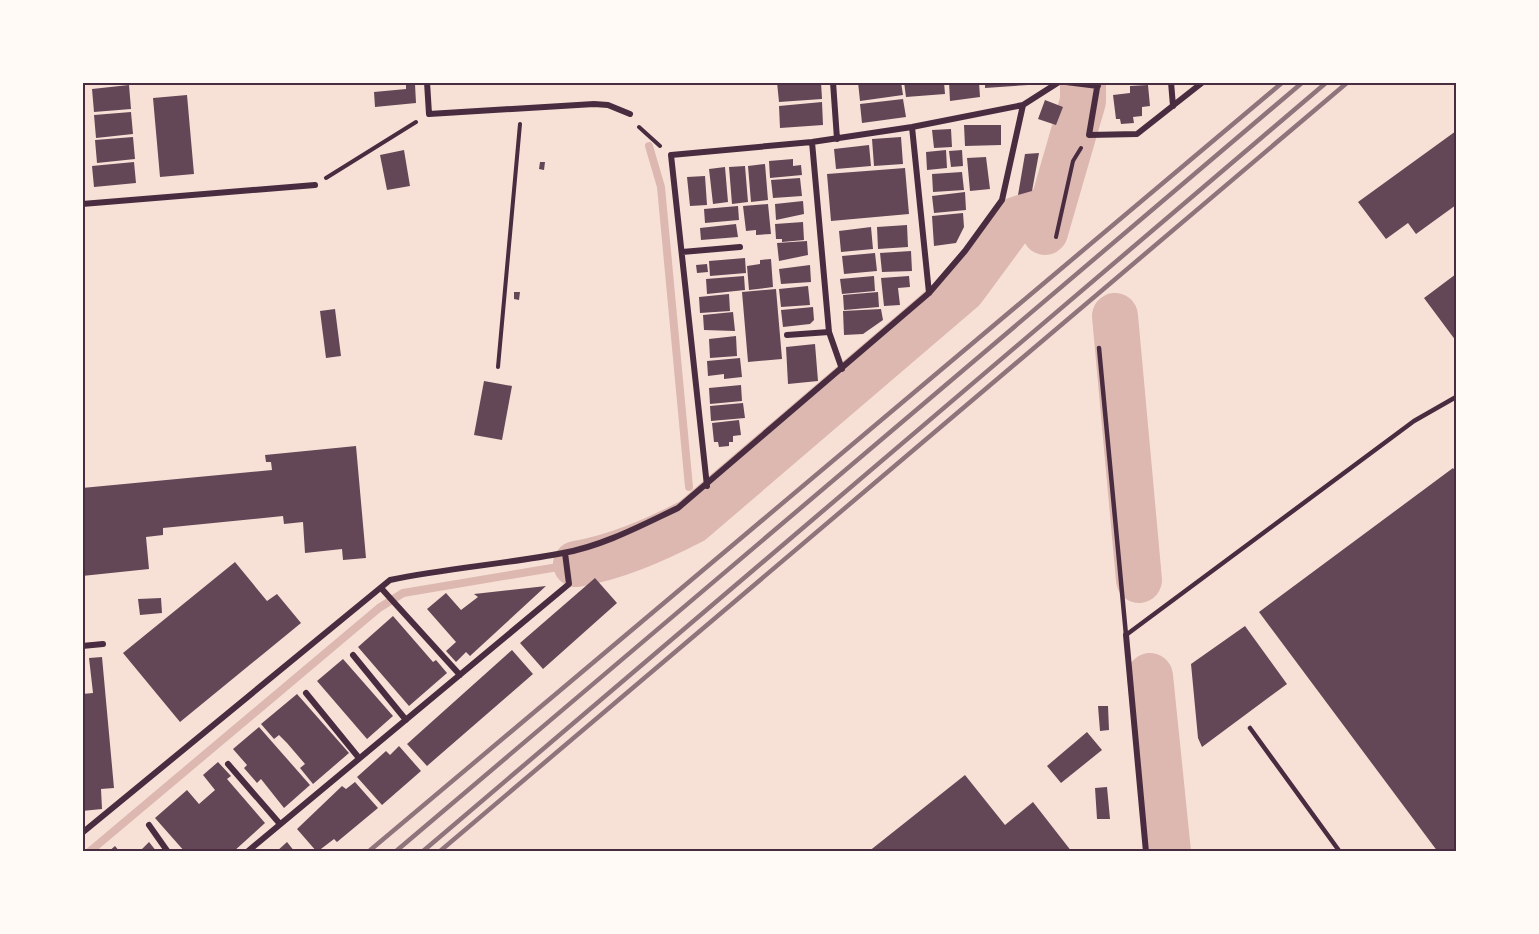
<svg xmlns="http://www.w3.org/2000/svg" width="1539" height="934" viewBox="0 0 1539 934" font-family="Montserrat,sans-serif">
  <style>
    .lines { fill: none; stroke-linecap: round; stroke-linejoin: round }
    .stream { stroke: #dcb8b0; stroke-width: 8 }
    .river { stroke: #dcb8b0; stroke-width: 46 }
    .building { fill: #644757 }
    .path { stroke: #4a2c40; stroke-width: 4 }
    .service { stroke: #4a2c40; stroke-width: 4.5 }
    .minor { stroke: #4a2c40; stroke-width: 6 }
    .rail { stroke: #8f747c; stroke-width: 4.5 }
    .neatline { fill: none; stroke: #4a2c40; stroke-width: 2 }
  </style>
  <rect width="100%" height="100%" fill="#f7e1d7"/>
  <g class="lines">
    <path class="stream" d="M649 146 661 187 689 487
      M89 852 379 608 403 593 576 564"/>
    <path class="river" d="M1045 232 1083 101V82
      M1115 316 1139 580
      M576 564C617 557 655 540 692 521L963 289 1013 221 1050 208
      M1150 676 1168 852"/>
  </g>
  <path class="building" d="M777 82H821L822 99 779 102Z
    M858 82H901L903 95 860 101Z
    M904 82H944L945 94 906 97Z
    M949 82H979L980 97 950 101Z
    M985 82H1028V85L985 88Z
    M415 84 416 103 375 107 374 92 406 89V85Z
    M129 85 131 109 94 112 92 89Z
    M1148 85 1150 106 1142 107V116L1133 117 1134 123 1121 124 1120 119H1116L1113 95 1130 93V86Z
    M187 95 194 174 160 177 153 98Z
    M903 99 906 117 862 123 860 104Z
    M1045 100 1063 107 1056 125 1038 119Z
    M822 102 823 125 780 128 779 106Z
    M131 112 133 134 96 138 94 115Z
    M964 125H1001V145L965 146Z
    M951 129 952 147 934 148 932 130Z
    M1456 131V205L1416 234 1408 223 1386 239 1358 202Z
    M133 137 135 159 97 163 95 140Z
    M901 137 903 164 874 166 872 139Z
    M869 145 871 166 836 169 834 149Z
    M404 150 410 186 387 190 380 155Z
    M946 150 947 168 927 170 926 152Z
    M962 150 963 166 951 167 949 151Z
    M1039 153 1032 191 1018 195 1025 154Z
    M986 157 990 189 970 191 967 158Z
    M793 159V166L801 165 802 175 770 178 769 161Z
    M134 162 136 183 94 187 92 166Z
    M540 162H545L544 170 539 169Z
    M765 164 768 200 751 202 748 166Z
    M745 166 748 202 732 204 729 167Z
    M725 167 728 202 713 204 709 169Z
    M905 168 909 214 831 221 827 174Z
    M962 172 964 190 933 192 932 174Z
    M705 176 707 205 690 206 687 177Z
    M800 178 802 196 773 198 771 180Z
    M965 192 966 210 934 213 932 196Z
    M803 201 804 214 776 220 775 204Z
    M768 204 771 234 756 235V230L746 231 743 206Z
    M738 206 739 220 705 223 704 209Z
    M963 213 964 227 956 243 934 246 932 216Z
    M803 222 804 240 782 242V239H776L775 224Z
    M736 224 738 237 701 240 700 228Z
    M907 225 908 247 878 249 877 227Z
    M871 227 873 249 841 252 839 231Z
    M807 241 808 255 779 261 777 243Z
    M911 251 912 271 882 272 880 253Z
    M875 253 877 271 844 274 842 256Z
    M745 258 746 273 710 276 709 261Z
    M771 259 773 287 749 290 747 266 760 264V260Z
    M707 264 708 272 697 273 696 265Z
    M810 265 811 282 781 284 779 269Z
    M1456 274V341L1424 298Z
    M744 276 745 290 707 294 706 279Z
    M874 276 875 291 842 294 840 279Z
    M909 276 910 287 898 288 900 305 884 306 881 278Z
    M808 286 810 305 781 307 779 289Z
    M776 289 782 359 748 362 742 292Z
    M514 292H520L519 300 514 299Z
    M878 292 879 307 844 310 843 295Z
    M729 294 730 311 700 313 699 297Z
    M813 307 814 320 810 324 783 327 781 310Z
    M335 309 341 356 326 358 320 311Z
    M881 309 883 320 863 334 844 335 843 311Z
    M733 312 735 331 704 330 703 315Z
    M736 336 737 356 710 358 709 339Z
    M815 344 818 381 788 384 786 347Z
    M740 358 742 377 724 379V374L708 376 707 361Z
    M484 381 512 386 502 440 474 435Z
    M741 385 742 401 710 404 709 388Z
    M743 403 745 418 711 421 710 406Z
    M739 420 741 435 733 436V442H729V446L719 447 718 442H714L712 423Z
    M356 446 366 558 343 560 342 549 305 553 303 522 284 524 283 516 163 528V535L146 537 149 569 82 576V488L272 470 271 462H266L265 455Z
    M1453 468 1456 472V852H1438L1259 612Z
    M235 562 267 601 277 594 301 623 180 722 123 653Z
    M595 578 617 603 543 669 520 643Z
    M546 586 470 656 466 652 456 662 446 651 456 642 427 609 446 593 461 610 478 597 474 594Z
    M161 598 162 613 140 615 138 599Z
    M393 616 433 662 436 660 447 673 409 706 358 647Z
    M1245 626 1287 684 1202 747 1198 738 1191 664Z
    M512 650 533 674 427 766 407 744Z
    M102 657 114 788 101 789 102 809 82 811V694L93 693 89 658Z
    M343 659 393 716 367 739 317 681Z
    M297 694 349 753 313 784 300 768 305 764 287 743 279 735 274 739 261 724Z
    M1098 706H1108L1109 730 1100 731Z
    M259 727 310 785 284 808 261 779 257 783 244 768 247 765 233 749Z
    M1087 732 1102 750 1061 783 1047 766Z
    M399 746 421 771 382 805 357 777 386 751 390 755Z
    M218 762 231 776 227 779 265 823 233 852H185L155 818 187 790 199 804 215 790 203 775Z
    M965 775 1005 825 1033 802 1072 852H868Z
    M355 782 378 808 337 842 334 839 317 852 297 829 342 786 346 789Z
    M1107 787 1110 819H1097L1095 788Z
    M149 842 157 852H139Z
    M287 842 295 852H276Z
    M115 846 120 852H108Z"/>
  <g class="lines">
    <path class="path" d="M639 127 660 146
      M326 178 416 122
      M1056 237 1073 161 1081 148
      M498 367 520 124"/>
    <path class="service" d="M1099 348 1126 635
      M1126 635 1414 421 1456 397
      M1250 728 1340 852"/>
    <path class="minor" d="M427 82 429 114 594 104 608 105 630 114
      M833 82 837 139
      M1066 82 1098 86
      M1098 82 1089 135 1137 134 1203 82
      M1171 82 1173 106
      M912 127 929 293
      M812 142 829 332 842 369
      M82 204 315 185
      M682 252 740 247
      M787 335 829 332
      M707 486 671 155 812 142 912 127 1023 105 1059 82
      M381 588 460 675
      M1126 635 1146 852
      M82 646 103 644
      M353 655 406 720
      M306 693 359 758
      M228 764 280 824
      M149 825 168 852
      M82 833 390 580C447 568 506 564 563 553 603 546 642 525 678 508L929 293 965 251 1002 200 1023 105
      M247 852 569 584 565 553"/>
    <path class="rail" d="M368 852 1283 82
      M395 852 1303 82
      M422 852 1327 82
      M439 852 1348 82"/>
  </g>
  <rect width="1539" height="934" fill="none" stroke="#fffaf5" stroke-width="168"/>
  <rect x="84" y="84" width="1371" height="766" class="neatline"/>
</svg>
